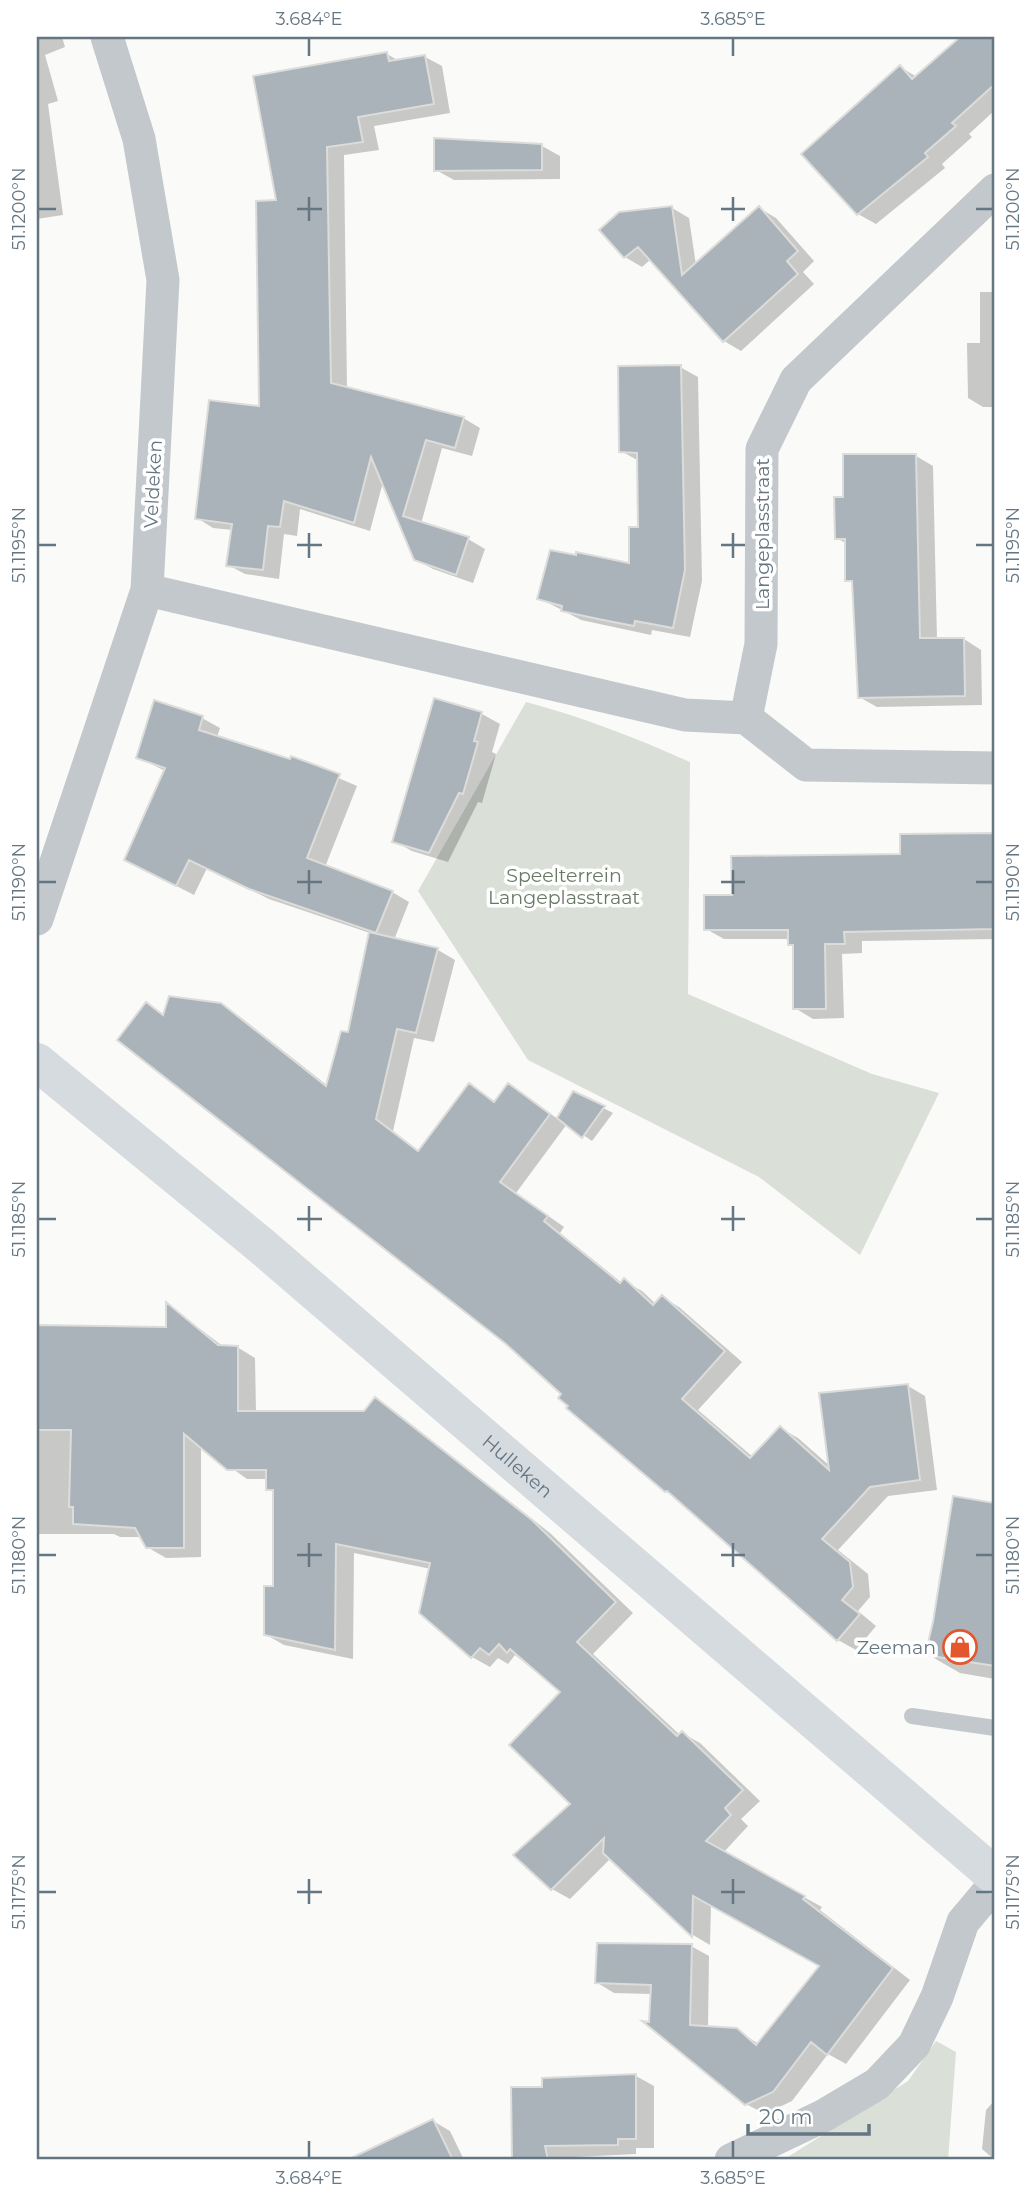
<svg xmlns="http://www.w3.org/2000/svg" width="1032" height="2197" viewBox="0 0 1032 2197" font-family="Montserrat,sans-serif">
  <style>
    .green { fill: #dadfd7 }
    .shadow { fill: #0003 }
    .building { fill: #aab3b9; stroke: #dcdcda; stroke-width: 2 }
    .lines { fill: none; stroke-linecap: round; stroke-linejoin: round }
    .service { stroke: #c3c8cc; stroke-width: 16 }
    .minor { stroke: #c3c8cc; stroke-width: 33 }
    .secondary { stroke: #d6dbdf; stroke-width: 38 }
    .ticks { fill: none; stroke: #657683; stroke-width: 2.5 }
    .labels { text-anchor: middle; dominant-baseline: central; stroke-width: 7; stroke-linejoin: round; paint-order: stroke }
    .street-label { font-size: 19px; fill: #657683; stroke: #fff }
    .park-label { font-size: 19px; fill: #687a64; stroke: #fff }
    .poi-label { font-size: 19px; fill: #657683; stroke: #fff; text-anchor: end }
    .neatline { fill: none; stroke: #657683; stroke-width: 2.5 }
    .ticks-label { font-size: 18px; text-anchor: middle; fill: #657683 }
  </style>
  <rect width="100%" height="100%" fill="#fafaf8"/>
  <path class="green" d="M526 702C583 717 636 738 690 762L688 994 872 1074 939 1093 860 1255 759 1177 528 1060 418 891Z
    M936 2041 956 2052 948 2160H783L908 2081Z"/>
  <path class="shadow" d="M37 37H62L65 47 45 55 58 101 48 104 63 215 37 219Z
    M963 37H995V110L969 134 972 137 942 164 945 168 876 224 858 214 900 67 917 77Z
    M387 54 399 61 425 57 442 66 450 113 374 126 379 150 344 155 347 389 463 418 480 428 472 456 442 448 421 524 468 539 485 549 473 583 433 569 415 559 383 482 370 531 300 509 297 536 284 534 279 579 245 574 228 565 233 530 213 528 197 518 261 408 278 202Z
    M542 146 560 156V179L454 180 436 170Z
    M672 208 689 218 696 265 759 208 776 218 814 261 803 272 814 284 741 351 724 341 651 259 642 267 625 257Z
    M980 292H995V421V407H983L968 398 967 343H980Z
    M680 367 698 377 702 581 690 637 652 630 651 635 581 620 539 598 631 565 640 529 639 461 621 451Z
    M916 456 933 466 937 640 964 639 981 650 982 705 877 707 859 697 854 584 847 580V544L837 538Z
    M992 522H995V561L994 560Z
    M435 700 482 714 500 724 492 752 496 754 482 803 478 802 448 862 412 851 394 841Z
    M156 702 202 718 220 728 217 737 291 761 292 758 357 786 325 867 392 892 409 902 394 940 438 950 455 960 434 1042 414 1038 393 1131 420 1152 469 1085 496 1102 508 1085 558 1119 574 1093 613 1113 592 1141 567 1124 516 1193 564 1227 560 1233 622 1283 624 1281 642 1291 656 1304 662 1297 679 1307 742 1362 698 1410 753 1457 780 1428 798 1438 831 1467 908 1386 925 1396 937 1490 888 1496 838 1550 868 1574 870 1597 858 1611 876 1626 856 1650 838 1640 666 1491 147 1004 165 1015 221 1005 239 1016 328 1086 349 1035 370 933 269 899 207 868 194 895 126 860 165 771 138 757Z
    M995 834V939L862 941V953L842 954 844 1018 813 1019 795 1008 794 946 790 939H724L706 929 734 897 902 856 901 836Z
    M168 1305 224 1347H237L255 1358 256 1413H365L376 1399 393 1410 550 1533 633 1613 593 1654 680 1735 682 1733 700 1743 760 1801 741 1819 748 1826 723 1853 822 1907 820 1910 910 1980 846 2064 828 2054 792 2101 765 2114 746 2104 651 2023 652 1994 614 1993 596 1982 691 1946 709 1956 708 2028 736 2030 759 2044 821 1965 711 1904 710 1945 693 1935 611 1858 570 1899 552 1889 572 1804 562 1692 515 1655 508 1664 498 1658 490 1667 472 1657 431 1569 354 1553 353 1659 284 1645 265 1634 275 1588V1493L268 1489V1479H247L201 1446V1557L166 1558 147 1547 142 1537H120L114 1534H37V1327L167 1329Z
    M955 1498 995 1504V1679L960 1673 927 1654Z
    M636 2076 654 2086V2148H636V2154L514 2160 513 2089H544Z
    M995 2100V2160L982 2149 986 2110Z
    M433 2121 450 2131 464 2160H351Z"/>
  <path class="building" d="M960 37H995V84L952 123 956 126 925 153 928 157 857 215 801 154 900 65 912 79Z
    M387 52 389 61 425 55 434 104 358 117 363 142 327 147 331 383 464 417 455 448 426 440 403 516 469 537 456 575 414 560 371 457 354 523 284 501 280 527 268 526 263 570 226 566 232 524 195 519 209 400 259 406 256 201 276 200 253 76Z
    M434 138 542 144V170L434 171Z
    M672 206 682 275 759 206 798 251 787 261 798 274 723 342 638 247 624 258 599 230 619 212Z
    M681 365 685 570 673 628 635 621 634 626 603 620 561 611 562 606 537 599 550 550 576 555V552L629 563V527H638L637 453 619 452 618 366Z
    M843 454H916L920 638H964L965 696 858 698 852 581H845V539H835L834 497H843Z
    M434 698 482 712 474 741 478 742 463 794 459 793 429 853 392 842Z
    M154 700 203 716 199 730 290 759 291 756 340 774 307 858 393 891 376 933 249 889 189 860 176 886 124 860 165 768 136 758Z
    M995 833V929L844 932 845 944H825L826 1009H793V945H788V930H704V895H732L731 856 900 854V834Z
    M369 932 438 948 416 1033 397 1029 376 1119 418 1151 469 1083 494 1102 508 1083 550 1114 500 1182 548 1216 544 1221 620 1283 624 1278 653 1305 662 1295 725 1351 682 1399 750 1458 780 1426 829 1470 819 1393 908 1384 920 1480 870 1487 822 1539 850 1562 853 1587 842 1600 860 1614 837 1641 667 1491 665 1492 566 1408 568 1406 558 1398 561 1394 506 1344 117 1040 146 1002 163 1015 169 996 221 1003 326 1086 341 1031 348 1032Z
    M573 1091 605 1106 582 1138 557 1118Z
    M166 1302 218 1345 238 1346V1411H364L375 1397 532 1520 616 1602 577 1642 677 1736 682 1731 743 1790 725 1808 731 1815 706 1841 805 1896 803 1899 893 1968 827 2055 811 2042 773 2092 745 2105 642 2021 649 2022 651 1985 595 1983 597 1943 692 1944 690 2025 737 2028 756 2045 819 1966 693 1896 692 1937 603 1853 604 1838 551 1890 513 1855 570 1804 509 1745 560 1692 510 1649 507 1653 499 1644 489 1655 480 1648 471 1658 419 1613 430 1563 336 1544 335 1650 264 1635V1586H273V1490H266V1470H227L184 1434V1548H146L135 1528 73 1524V1507H69L71 1430H37V1325L166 1327Z
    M953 1496 995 1503V1666L925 1655 933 1622Z
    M636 2074V2139H618V2145L545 2146 548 2160H512L511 2087H542V2078Z
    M433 2119 453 2160H347Z"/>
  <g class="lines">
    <path class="service" d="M912 1716 995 1728"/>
    <path class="minor" d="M147 590 685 715 746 718 806 765 995 768
      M746 718 761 644 762 449 796 380 995 190
      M37 919 147 590 163 280 139 139 107 37
      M731 2160 823 2116 877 2084 914 2045 937 1997 963 1922 995 1884"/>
    <path class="secondary" id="s1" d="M37 1062 258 1243 995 1876"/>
  </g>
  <path class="ticks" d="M309 38V56M733 38V56M309 197V221M733 197V221M38 209H56M297 209H322M721 209H745M976 209H993M309 533V558M733 533V558M38 545H56M297 545H322M721 545H745M976 545H993M309 870V894M733 870V894M38 882H56M297 882H322M721 882H745M976 882H993M309 1206V1231M733 1206V1231M38 1219H56M297 1219H322M721 1219H745M976 1219H993M309 1543V1567M733 1543V1567M38 1555H56M297 1555H322M721 1555H745M976 1555H993M309 1879V1904M733 1879V1904M38 1892H56M297 1892H322M721 1892H745M976 1892H993M309 2141V2158M733 2141V2158"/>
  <defs>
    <g id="shop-ring" transform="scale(1.75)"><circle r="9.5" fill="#fff" stroke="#e4572e" stroke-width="1.5"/><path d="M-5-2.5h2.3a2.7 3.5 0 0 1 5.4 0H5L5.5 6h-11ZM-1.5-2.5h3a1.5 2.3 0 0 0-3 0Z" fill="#e4572e"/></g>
  </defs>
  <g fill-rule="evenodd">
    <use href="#shop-ring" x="960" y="1647"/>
  </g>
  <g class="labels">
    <g class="street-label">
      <text transform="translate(153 484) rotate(-87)">Veldeken</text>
      <text transform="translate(762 534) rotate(-90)">Langeplasstraat</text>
      <text stroke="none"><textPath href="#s1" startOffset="628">Hulleken</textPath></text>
    </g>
    <g class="park-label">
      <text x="564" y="875">Speelterrein<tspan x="564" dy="22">Langeplasstraat</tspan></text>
    </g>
    <g class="poi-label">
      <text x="936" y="1647">Zeeman</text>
    </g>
  </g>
  <rect width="1032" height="2197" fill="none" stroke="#ffffff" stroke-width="77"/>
  <path d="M748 2124v10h121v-10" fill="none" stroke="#657683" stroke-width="3.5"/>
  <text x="759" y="2124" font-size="21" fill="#657683" stroke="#ffffff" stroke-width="5" paint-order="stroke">20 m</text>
  <rect x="38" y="38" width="955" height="2120" class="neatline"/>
  <g class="ticks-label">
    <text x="309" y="25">3.684°E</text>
    <text x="733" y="25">3.685°E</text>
    <text transform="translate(19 209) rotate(-90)" y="6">51.1200°N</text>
    <text transform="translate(1013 209) rotate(-90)" y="6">51.1200°N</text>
    <text transform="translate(19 545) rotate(-90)" y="6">51.1195°N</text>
    <text transform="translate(1013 545) rotate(-90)" y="6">51.1195°N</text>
    <text transform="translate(19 882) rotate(-90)" y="6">51.1190°N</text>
    <text transform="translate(1013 882) rotate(-90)" y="6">51.1190°N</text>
    <text transform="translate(19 1219) rotate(-90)" y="6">51.1185°N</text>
    <text transform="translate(1013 1219) rotate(-90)" y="6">51.1185°N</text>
    <text transform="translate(19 1555) rotate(-90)" y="6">51.1180°N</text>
    <text transform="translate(1013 1555) rotate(-90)" y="6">51.1180°N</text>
    <text transform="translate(19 1892) rotate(-90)" y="6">51.1175°N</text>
    <text transform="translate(1013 1892) rotate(-90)" y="6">51.1175°N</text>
    <text x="309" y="2184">3.684°E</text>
    <text x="733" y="2184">3.685°E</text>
  </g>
</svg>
